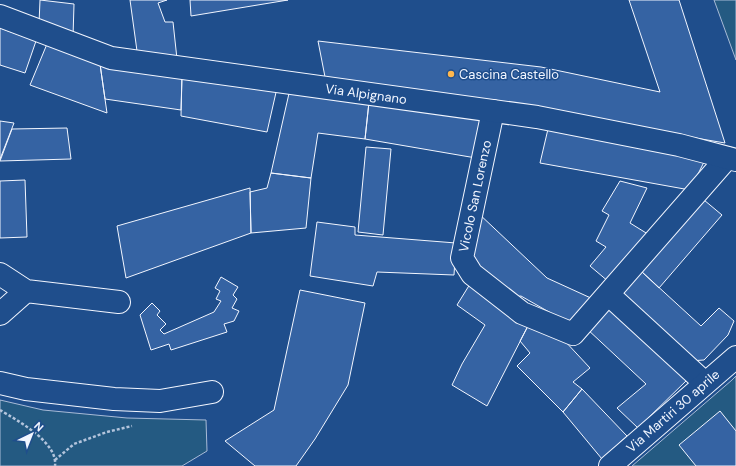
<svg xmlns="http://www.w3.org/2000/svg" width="736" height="466" viewBox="0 0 736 466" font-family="'DM Sans',sans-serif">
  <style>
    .green { fill: #245a82; stroke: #a8bbd7 }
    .building { fill: #3563a3; stroke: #f2f6ff }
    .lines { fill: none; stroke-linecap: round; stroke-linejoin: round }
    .street-casing { stroke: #f2f6ff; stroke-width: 24 }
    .secondary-casing { stroke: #f2f6ff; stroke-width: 24 }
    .path { stroke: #b3c4dc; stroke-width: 2.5; stroke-dasharray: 3 2; stroke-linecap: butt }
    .street { stroke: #1f4e8c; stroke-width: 22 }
    .secondary { stroke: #1f4e8c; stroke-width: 22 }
    .poi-dot { fill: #ffb74d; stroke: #1f4e8c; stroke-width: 1.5 }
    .labels { text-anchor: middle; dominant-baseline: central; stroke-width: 3; stroke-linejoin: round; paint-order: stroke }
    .poi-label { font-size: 13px; fill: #f2f6ff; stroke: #1f4e8c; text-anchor: start }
    .street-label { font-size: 13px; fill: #f2f6ff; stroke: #1f4e8c }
  </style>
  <rect width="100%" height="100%" fill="#1f4e8c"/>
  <path class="green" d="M714 0H736V60Z
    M736 376V466H632L732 380Z
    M0 400 43 410 127 418 206 420 207 451 182 466H0Z"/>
  <path class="building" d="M40 0 74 4 73 37 39 24Z
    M130 0H167L158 3 165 22H173L177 59 137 51Z
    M190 0H288L191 16Z
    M629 0H679L725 143 531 110 326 82 318 41 541 67 660 92Z
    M0 28 36 41 25 73 0 65Z
    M47 44 100 64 107 113 30 85Z
    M100 64 182 75 181 110 105 99Z
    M182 75 277 88 267 132 181 116Z
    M290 89 369 102 365 139 318 133 311 178 271 173Z
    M369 102 484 116 476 158 365 139Z
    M0 121 14 123 0 159Z
    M67 128 71 159 0 161 12 129Z
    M548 129 706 158 690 190 540 163Z
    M366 147 391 149 383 235 358 232Z
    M271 173 311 178 306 228 251 233 250 192 267 188Z
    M25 180 27 237 0 238V181Z
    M620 181 647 188 630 223 651 236 609 282 590 266 606 247 596 241 609 215 602 211Z
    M250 188 251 233 126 278 117 226Z
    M704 200 722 215 659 288 641 271Z
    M477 212 547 278 593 299 570 324 521 296 514 297 498 288 469 254Z
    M317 222 355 227V235L456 243 454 275 377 272 373 286 310 276Z
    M641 271 701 326 719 308 734 321 728 335 704 360 688 361 619 296Z
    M221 277 238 287 233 295 237 299 232 308 239 311 234 321 224 324 227 332 171 350 169 344 151 350 140 315 152 303 160 311 157 315 166 324 160 330 164 334 214 312 221 301 216 299 220 291 215 288Z
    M470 284 529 324 487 406 452 385 462 364 485 325 457 305Z
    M300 290 365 303 348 385 315 439 296 466H255L225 441 274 410Z
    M608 302 689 378 638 428 617 408 646 384 586 328Z
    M529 324 563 339 590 368 573 382 582 389 563 412 517 366 530 353 520 341Z
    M582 389 627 436 602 459 563 412Z
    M720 411 736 431V466H696L679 445Z"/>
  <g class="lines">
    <g class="street-casing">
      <path id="street" d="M493 111 462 258 472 274 522 313 573 334 727 158
        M0 274 26 291
        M608 294 705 383
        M0 314 26 291 119 302
        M0 383 26 389 114 399 160 401 212 392"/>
    </g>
    <g class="secondary-casing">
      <path id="secondary" d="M0 16 111 58 537 117 679 145 736 160
        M610 466 736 357"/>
    </g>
    <path class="path" d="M0 410C18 421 58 442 55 466
      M55 460 74 444 107 432 132 426"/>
    <use href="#street" class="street"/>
    <use href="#secondary" class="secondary"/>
  </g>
  <circle class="poi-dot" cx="451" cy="74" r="4"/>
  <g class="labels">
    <g class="poi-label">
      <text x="459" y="74">Cascina Castello</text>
    </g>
    <g class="street-label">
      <text transform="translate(366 94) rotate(8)">Via Alpignano</text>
      <text transform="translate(475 196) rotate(-78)">Vicolo San Lorenzo</text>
      <text transform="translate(673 411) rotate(-41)">Via Martiri 30 aprile</text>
    </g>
  </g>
  <g transform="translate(32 434) rotate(43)" stroke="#1f4e8c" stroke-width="3" paint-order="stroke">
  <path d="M0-3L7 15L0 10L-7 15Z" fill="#f2f6ff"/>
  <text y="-6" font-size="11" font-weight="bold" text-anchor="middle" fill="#f2f6ff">N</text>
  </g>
</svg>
